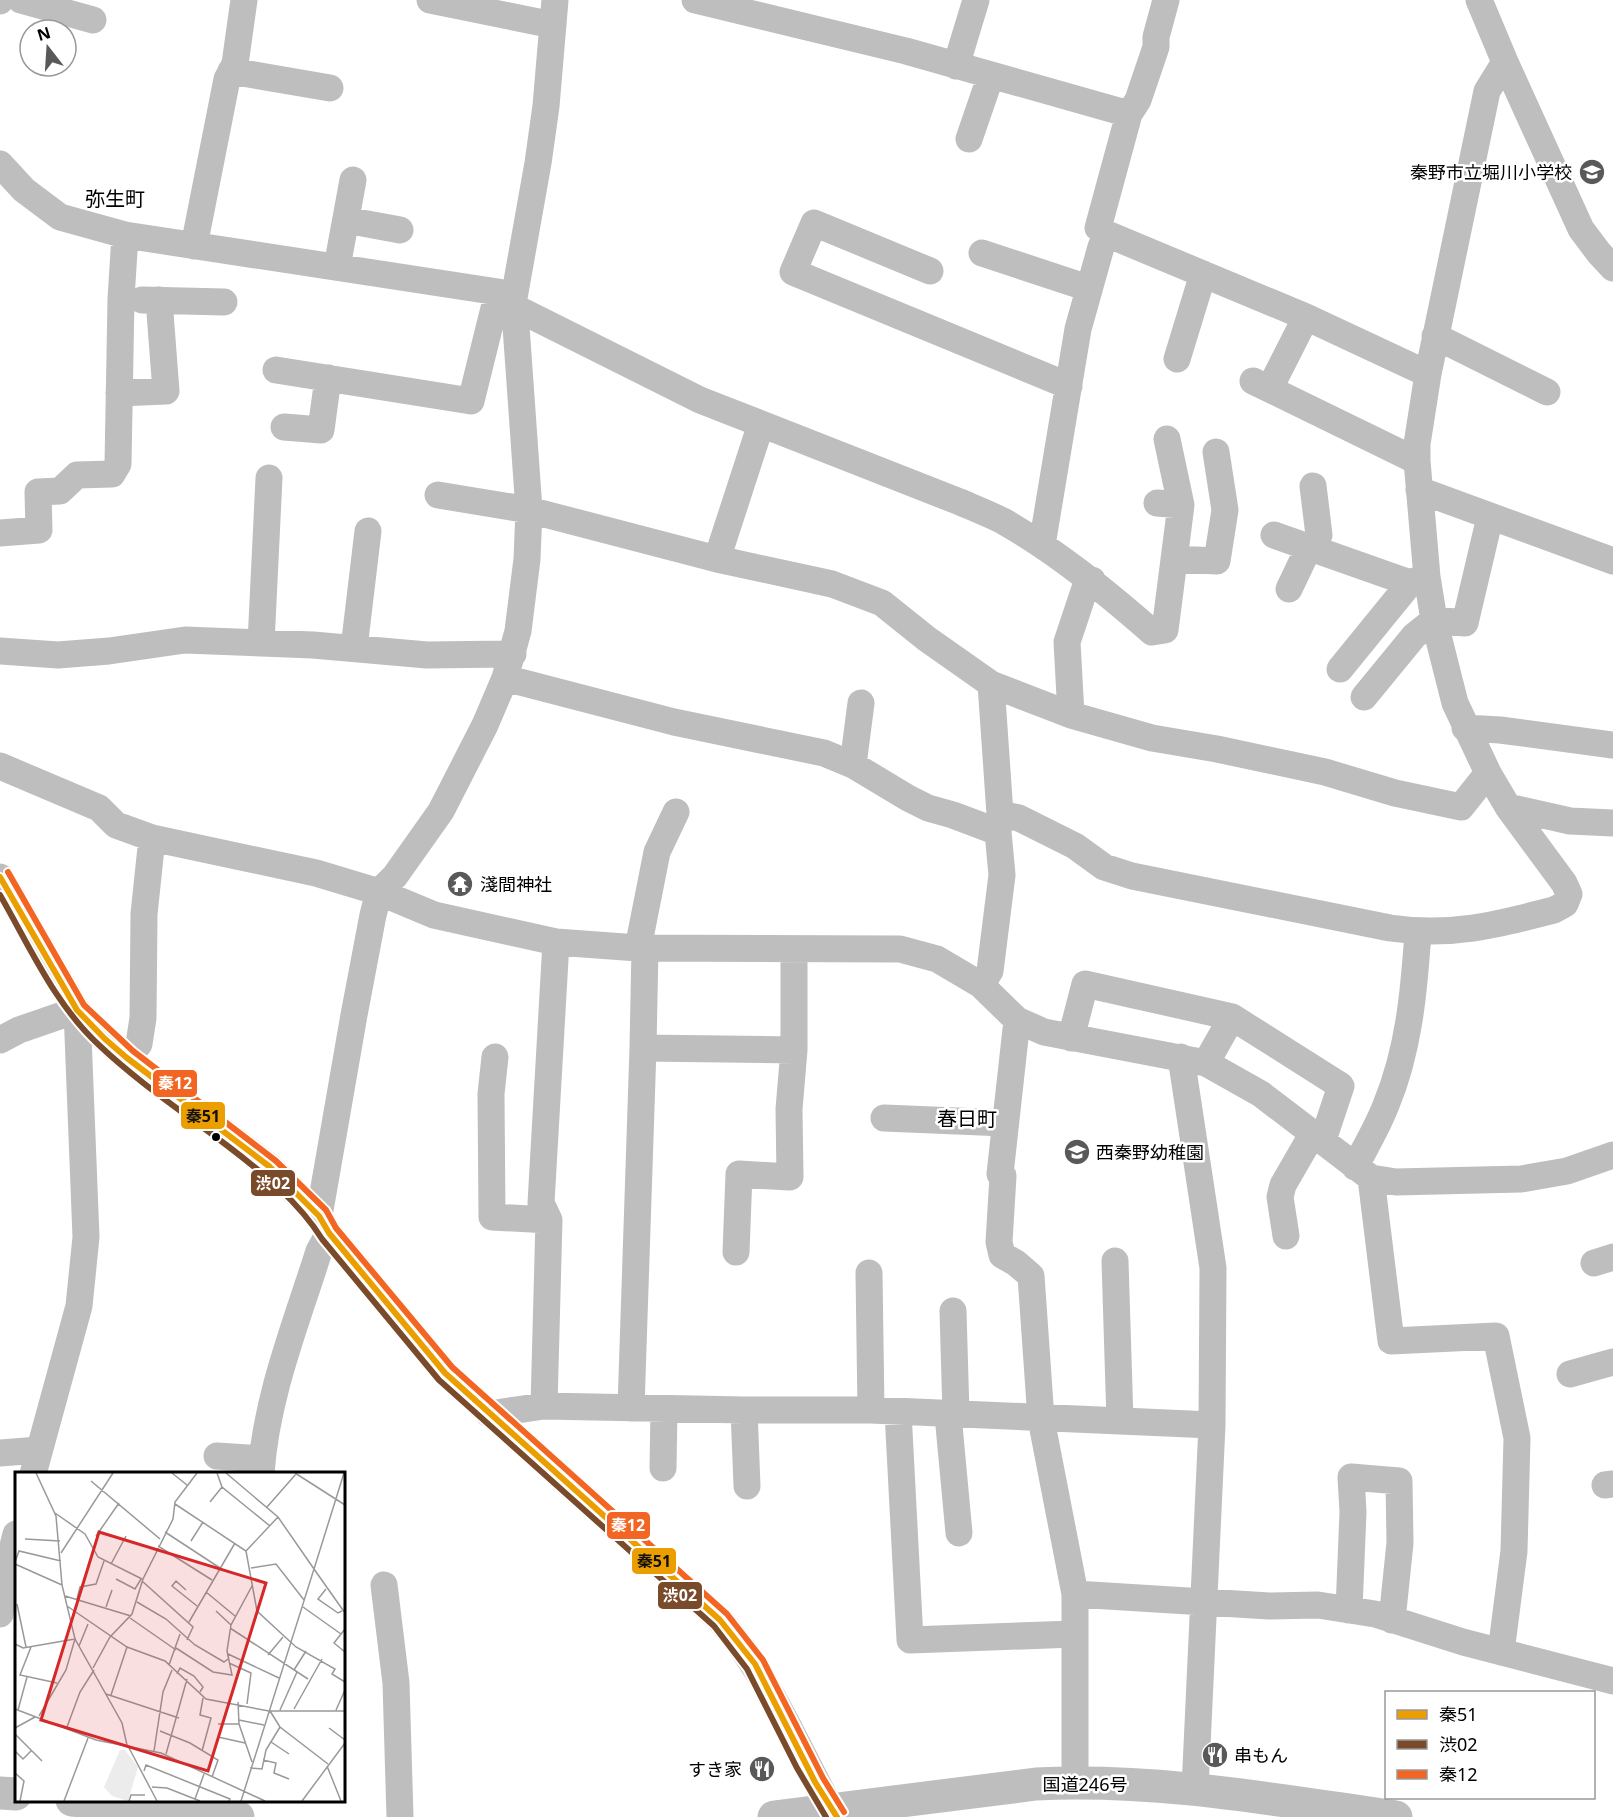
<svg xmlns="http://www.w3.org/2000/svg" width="1613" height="1817" viewBox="0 0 1613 1817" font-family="'Noto Sans','Noto Sans JP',sans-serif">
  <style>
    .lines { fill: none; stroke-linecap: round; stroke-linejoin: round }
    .minor { stroke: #bebebe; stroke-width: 27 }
    .highway { stroke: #bebebe; stroke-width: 33 }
    .bus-1-casing { stroke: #fff; stroke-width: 10 }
    .bus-2-casing { stroke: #fff; stroke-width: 10 }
    .bus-3-casing { stroke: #fff; stroke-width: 10 }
    .bus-1 { stroke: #eb9e00; stroke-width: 6 }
    .bus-2 { stroke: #7a4b2a; stroke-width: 6 }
    .bus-3 { stroke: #f26522; stroke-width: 6 }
    .bus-dot { fill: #000; stroke: #fff; stroke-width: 2 }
    .labels { text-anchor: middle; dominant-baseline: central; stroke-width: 5; stroke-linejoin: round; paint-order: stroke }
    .poi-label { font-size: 18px; fill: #000; stroke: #fff; text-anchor: start }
    .street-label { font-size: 18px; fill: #000; stroke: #fff }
    .neighbourhood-label { font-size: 20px; fill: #000; stroke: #fff }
    .inset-road { fill: none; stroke: #999; stroke-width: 1.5 }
    .view { fill: #d62828; fill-opacity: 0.15; stroke: #d62828; stroke-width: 3 }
    .inset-edge { fill: none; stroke: #000; stroke-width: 3 }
    .line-badge { stroke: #fff; stroke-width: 2 }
    .badge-label { font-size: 16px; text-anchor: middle; font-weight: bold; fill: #fff }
    .pale-badge-label { font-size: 16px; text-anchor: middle; font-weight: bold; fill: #111 }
  </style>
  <rect width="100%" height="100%" fill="#fff"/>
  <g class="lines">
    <path class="minor" d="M21 0 93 20
      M430 0 553 25
      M695 0 906 51 1129 114
      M1166 0 1156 37V47L1138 100 1129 114 1098 228 1107 234 1306 317 1428 374
      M1479 0 1505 62 1581 229 1599 253 1613 268
      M0 1V0
      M956 66 976 0
      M231 71 330 88
      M969 139 991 75
      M0 164 24 190 60 217 125 235 498 292 514 298
      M346 220 400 230
      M194 246 227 79 235 64 244 0
      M982 253 1088 288
      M337 267 353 180
      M930 271 814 223 793 272 1069 386
      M142 300 224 302
      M515 311 524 312 700 400 960 502C974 508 989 514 1003 521 1057 552 1105 591 1152 632L1165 630 1181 505 1167 439
      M1435 336 1547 392
      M1177 359 1203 274
      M276 370 471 401 498 292
      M1253 381 1417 461
      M1270 388 1306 317
      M119 393 166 391 159 300
      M284 427 321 430 328 378
      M1313 486 1319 535 1313 549
      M1419 490 1613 561
      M438 495 529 510 717 559 832 584 882 603 927 639 991 684 1071 715 1152 738 1217 749 1325 772 1395 793 1461 807 1488 773
      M1157 503 1181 505
      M0 533 39 530 38 492 60 491 77 475 112 474 118 464 121 299 125 235
      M1274 535 1410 583
      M1042 545 1078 329 1101 247 1107 234
      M717 559 761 424
      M1175 559 1217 561 1225 510 1216 452
      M1289 589 1309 547
      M261 643 269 478
      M354 648 368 531
      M0 651 58 655 109 651 185 640 313 645 427 655 513 654
      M1340 669 1410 583 1426 577
      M505 678 674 722 824 753 853 765 908 798 928 808 953 815 998 832
      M1364 697 1414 636 1434 620 1465 623 1490 517
      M1071 715 1067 642 1084 591 1092 580
      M1465 728 1500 730 1613 745
      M853 765 861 703
      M0 766 99 808 116 825 152 838 316 873 379 892 434 915 556 942 638 948 900 949 937 959 981 985 1017 1020 1044 1032 1206 1063 1261 1094 1371 1178 1396 1182 1521 1179 1567 1171 1613 1155
      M1508 807 1570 821 1613 823
      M1000 814 1019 818 1075 846 1104 867 1132 876 1390 928C1450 937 1496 925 1554 910L1565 904 1569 894 1564 883 1508 807 1488 773 1455 703 1434 620 1427 577 1417 461V444L1428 374 1487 91 1505 62
      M0 877 77 1010 105 1039 127 1058 270 1167 319 1216 329 1233 445 1373 720 1620C768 1675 796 1745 831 1809
      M638 948 657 852 676 812
      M981 985 990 971 1002 875 998 832 1000 814 991 684
      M1017 1020 1000 1174 1003 1176 999 1242 1002 1255 1016 1263 1031 1276 1041 1419 1075 1594V1782
      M1071 1038 1085 984 1232 1017 1341 1086 1323 1140
      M0 1040 19 1030 77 1010 86 1237 79 1306 33 1474
      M643 1048 794 1050
      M495 1057 491 1094 492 1217 549 1220
      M1181 1057 1213 1268 1212 1425 1195 1789
      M127 1058 139 1044 143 1018 144 914 152 838
      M1206 1063 1232 1017
      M884 1118 1005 1123
      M1355 1167C1366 1146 1378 1126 1386 1105 1409 1050 1414 991 1418 932
      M1371 1178 1391 1341 1496 1336 1517 1438 1514 1551 1501 1652
      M319 1216 354 1015 373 915 379 892 395 876 441 811 485 725 505 678 518 631 527 559 529 510 514 298 538 163 546 106 555 0
      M1286 1236 1280 1197 1283 1185 1313 1133
      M736 1252 739 1174 790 1177 789 1109 794 1050V949
      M1115 1261 1120 1421
      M1594 1263 1613 1257
      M869 1273 871 1410
      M953 1311 956 1414
      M1570 1374 1613 1362
      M544 1406 549 1220 541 1203 556 942
      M631 1408 643 1048 645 948
      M744 1410 747 1486
      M898 1412 910 1640 1074 1634
      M489 1414 544 1406 744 1410H871L1212 1425
      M948 1415 959 1533
      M0 1453 39 1450
      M217 1456 262 1459
      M663 1468 664 1409
      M261 1474C266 1397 296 1324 319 1251L329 1233
      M1605 1485 1613 1484
      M384 1585 396 1683 400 1817
      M1075 1594 1269 1606 1318 1605 1375 1614 1463 1642 1613 1681
      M1349 1610 1353 1512 1351 1477 1399 1481 1400 1543 1392 1620
      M0 1614 7 1570 16 1534"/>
    <path class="highway" d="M0 1793 16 1794
      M72 1800 238 1817
      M774 1817 1036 1784C1157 1778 1276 1800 1396 1817"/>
    <g class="bus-1-casing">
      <path id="bus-1" d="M0 877 77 1010 105 1039 127 1058 270 1167 319 1216 329 1233 445 1373 720 1620 755 1664 815 1782 837 1817"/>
    </g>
    <g class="bus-2-casing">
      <path id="bus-2" d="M0 895C30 947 55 1005 100 1046 139 1083 186 1114 229 1147 263 1173 299 1202 322 1239L439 1380 714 1626 747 1669 797 1768 826 1817"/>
    </g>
    <g class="bus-3-casing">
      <path id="bus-3" d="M8 872 84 1005 133 1051 276 1161 326 1210 336 1228 452 1367 727 1614 763 1660 823 1778 844 1812"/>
    </g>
    <use href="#bus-1" class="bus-1"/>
    <use href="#bus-2" class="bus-2"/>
    <use href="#bus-3" class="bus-3"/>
  </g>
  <defs>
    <g id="school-disc" transform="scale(1.35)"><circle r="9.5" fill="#595959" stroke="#fff"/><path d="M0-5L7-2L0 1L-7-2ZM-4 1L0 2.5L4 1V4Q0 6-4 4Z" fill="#fff"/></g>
    <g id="temple-disc" transform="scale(1.35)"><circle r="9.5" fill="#595959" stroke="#fff"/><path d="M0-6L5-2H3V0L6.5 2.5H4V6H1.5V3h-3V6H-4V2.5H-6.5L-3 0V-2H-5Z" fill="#fff"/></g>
    <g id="restaurant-disc" transform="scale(1.35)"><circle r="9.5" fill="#595959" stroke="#fff"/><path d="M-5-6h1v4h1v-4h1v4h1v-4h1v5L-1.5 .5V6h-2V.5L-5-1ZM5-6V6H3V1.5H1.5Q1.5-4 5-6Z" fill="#fff"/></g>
  </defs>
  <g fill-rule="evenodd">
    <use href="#school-disc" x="1592" y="172"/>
    <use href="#temple-disc" x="460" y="884"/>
    <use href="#school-disc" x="1077" y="1152"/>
    <use href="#restaurant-disc" x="1215" y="1755"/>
    <use href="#restaurant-disc" x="762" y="1769"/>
  </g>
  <circle class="bus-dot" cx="216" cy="1137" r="5"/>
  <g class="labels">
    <g class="poi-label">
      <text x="1572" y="172" text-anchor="end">秦野市立堀川小学校</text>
      <text x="480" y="884">淺間神社</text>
      <text x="1096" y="1152">西秦野幼稚園</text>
      <text x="1234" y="1755">串もん</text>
      <text x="742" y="1769" text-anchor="end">すき家</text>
    </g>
    <g class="street-label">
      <text x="1085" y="1784">国道246号</text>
    </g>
    <g class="neighbourhood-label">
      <text x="115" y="198">弥生町</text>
      <text x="967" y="1118">春日町</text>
    </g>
  </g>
  <g transform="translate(15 1472)">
    <rect width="330" height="330" fill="#fff"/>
    <path d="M105 278H110L123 295 113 329 97 324 89 315Z" fill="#ececec"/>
    <path class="inset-road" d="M21 1 41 44 47 113 60 167 107 251 112 273M157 1 172 13M202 1 207 15 255 54M211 1 263 45 299 97 226 329M280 1 330 33M329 1 299 97 330 141M76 9 145 67M195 30 207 15M160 32 231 79 242 139 281 175 320 197 317 202 330 210M252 35 281 2M40 41 70 62 83 85 127 107M150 60 205 96M81 64 104 31M10 67 45 69M176 69 188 50M143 74 197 108M231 79 263 45M46 81 98 1M0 90 4 79 46 89M0 92 47 113M96 92 111 64M236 96 261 92 289 128M101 107 120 117 126 107M127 109 178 155 172 168M311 117 303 127 323 141 327 139M171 118 161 109 157 114 182 134M191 120 220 144M50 124 116 144M62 127 65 115 81 112 89 89M122 130 151 147 180 173 209 190 213 187M2 132 11 175M52 134 112 175 150 189 191 227 254 239H330M91 135 97 118M288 135 326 162M201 139 216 153M115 146 161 178M174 150 220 71M215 156 293 207M330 157 319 171 330 180M0 172 8 176 60 167 51 198 24 244M64 174 73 152M16 175 5 203 42 211M161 176 198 200 217 203 212 179 216 153 237 114M213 182 264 206M253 183 268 165M214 191 236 201 232 232M154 193 165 162M78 196 95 165 117 142 128 107 158 47 160 30 182 1M279 198 291 179M162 202 165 196 179 204 188 215 185 220M91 222 164 246M96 223 112 175M223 230 224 252 237 290M0 237 81 268 146 281 250 329M279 237 307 187M3 238 12 205M265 238 282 200M321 238 330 218M255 239 265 255 313 292M224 248 249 253M203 252H224M52 255 65 220 79 198M0 256 20 245M314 256 330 268M145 259 175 271 203 288 197 305M0 262 27 289M203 265 230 271M256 270 274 282M113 274 142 329M0 279 8 287 16 279M139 279 148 220 157 198M187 279 196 246 185 243 188 226M151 282 172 207M248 288 261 291 259 301 274 307M312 294 326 329M235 296 247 297 251 278 265 255M129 299 131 293 215 327 214 329M0 301 9 309 5 329M137 315 152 316 185 329M180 327 189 302M49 329 73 266M114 329 116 323H130M287 329 330 271"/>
    <path class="view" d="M84 60 251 111 193 299 26 248Z"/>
    <rect width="330" height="330" class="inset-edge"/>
  </g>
  <g class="line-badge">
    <rect x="152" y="1069" width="46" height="29" rx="6" fill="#f26522"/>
    <rect x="180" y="1101" width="46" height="29" rx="6" fill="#eb9e00"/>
    <rect x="250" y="1169" width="46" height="28" rx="6" fill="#7a4b2a"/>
    <rect x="606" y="1511" width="45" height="29" rx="6" fill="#f26522"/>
    <rect x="631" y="1547" width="46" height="28" rx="6" fill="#eb9e00"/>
    <rect x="657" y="1581" width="46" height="29" rx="6" fill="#7a4b2a"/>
  </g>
  <g class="badge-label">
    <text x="175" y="1089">秦12</text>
    <text x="273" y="1189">渋02</text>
    <text x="628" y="1531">秦12</text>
    <text x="680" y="1601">渋02</text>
  </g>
  <g class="pale-badge-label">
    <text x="203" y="1122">秦51</text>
    <text x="654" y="1567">秦51</text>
  </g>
  <rect x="1385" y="1691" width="210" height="108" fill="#ffffff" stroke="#999999" stroke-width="1.5"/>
  <rect x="1397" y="1710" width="30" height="9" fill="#eb9e00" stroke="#999999" stroke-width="1.5"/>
  <text x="1439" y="1721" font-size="18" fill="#000000">秦51</text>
  <rect x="1397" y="1740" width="30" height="9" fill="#7a4b2a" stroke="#999999" stroke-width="1.5"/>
  <text x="1439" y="1751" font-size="18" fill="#000000">渋02</text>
  <rect x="1397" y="1770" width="30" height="9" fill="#f26522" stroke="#999999" stroke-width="1.5"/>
  <text x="1439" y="1781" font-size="18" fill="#000000">秦12</text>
  <g transform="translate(48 48) rotate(343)"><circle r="28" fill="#ffffff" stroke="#999999" stroke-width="1.5"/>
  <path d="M0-4.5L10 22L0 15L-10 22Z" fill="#595959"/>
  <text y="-9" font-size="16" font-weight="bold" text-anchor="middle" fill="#000000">N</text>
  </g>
</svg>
